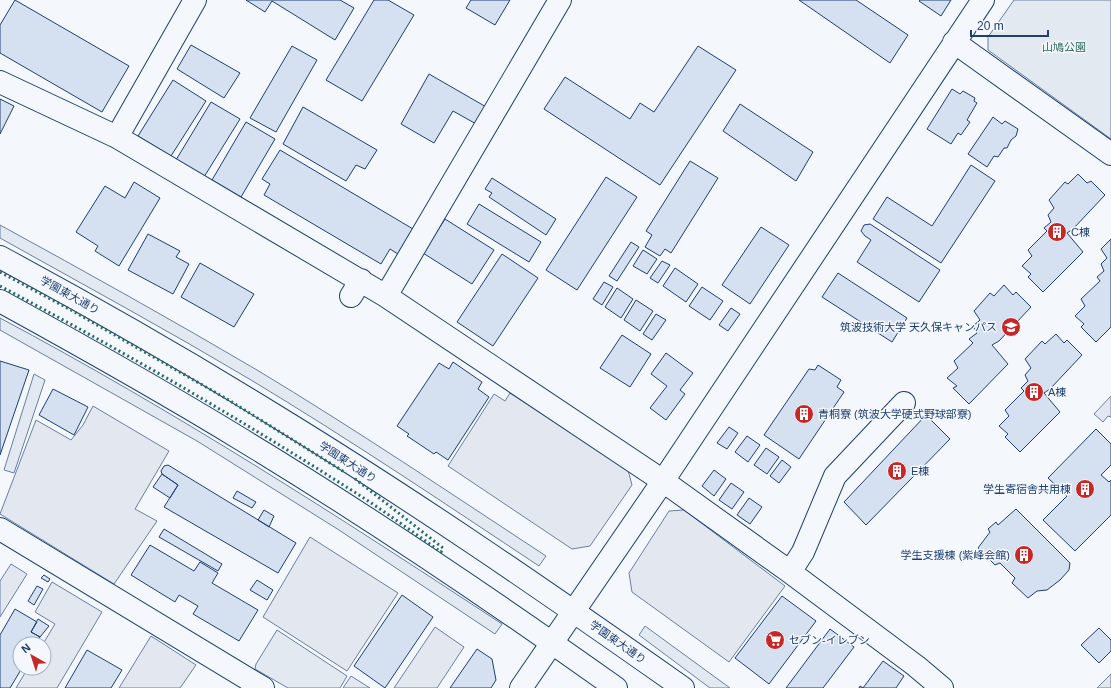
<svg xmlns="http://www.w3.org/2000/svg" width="1111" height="688" viewBox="0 0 1111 688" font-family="Arial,'Noto Sans JP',sans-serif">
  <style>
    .green { fill: #e3e9f0; stroke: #687fa3 }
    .parking { fill: #e3e8f0; stroke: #687fa3 }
    .building { fill: #d5e0f0; stroke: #1d3f73 }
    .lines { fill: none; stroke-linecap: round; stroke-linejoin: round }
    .minor-casing { stroke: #1d3f73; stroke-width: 24 }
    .major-casing { stroke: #1d3f73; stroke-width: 24 }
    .minor { stroke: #f4f7fb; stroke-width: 22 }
    .major { stroke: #f4f7fb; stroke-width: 22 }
    .hedge { stroke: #2c6c60; stroke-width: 3; stroke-dasharray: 2 3; stroke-linecap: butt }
    .labels { text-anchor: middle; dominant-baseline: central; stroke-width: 3; stroke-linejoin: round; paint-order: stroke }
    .park-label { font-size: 11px; fill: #2c6c60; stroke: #f4f7fb }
    .poi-label { font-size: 11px; fill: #1d3f73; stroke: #f4f7fb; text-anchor: start }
    .street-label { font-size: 11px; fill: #1d3f73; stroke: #f4f7fb }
  </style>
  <rect width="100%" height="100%" fill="#f4f7fb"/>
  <path class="green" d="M1014 0H1111V139L988 50V37Z
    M0 225C86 272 172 320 257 370 355 429 450 493 546 556L539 566C444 503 349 439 251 380 169 331 84 285 0 238Z
    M0 318C173 410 338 516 502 624L495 634 339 530 197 441 0 330Z
    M34 374 45 380 14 473 4 470Z
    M645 626 730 688H710L639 635Z
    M277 630 347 676 340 688H288L255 669 256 664Z"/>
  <path class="parking" d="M510 393 628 470 632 485 590 546 572 549 448 466 494 394 505 401Z
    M1111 396V417L1108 416 1103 422 1094 414Z
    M93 406 169 451 135 509 157 521 114 584 0 514 36 420 71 440 83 425Z
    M684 510 785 586 729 662 632 592 629 573 669 511Z
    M310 537 398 593 347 671 263 617Z
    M11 564 27 574 0 617V581Z
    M52 582 102 612 57 688H16L28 668H44V644H43L55 624 35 612Z
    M435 627 464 647 437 688H394Z
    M151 636 196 665 180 688H119Z
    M1111 674V688H1097Z
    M351 676 370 688H343Z"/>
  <path class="building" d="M15 0 129 66 102 112 0 53V25Z
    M246 0H340L354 8 335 40 272 1 265 12Z
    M374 0H388L414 15 362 101 326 80Z
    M471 0H510L495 25 466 8Z
    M799 0H856L908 35 890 63Z
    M920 0H951L941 16 919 1Z
    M191 45 240 73 224 98 177 69Z
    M292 46 317 60 276 132 250 118Z
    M698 46 736 70 660 185 544 109 565 77 630 119 640 103 654 112Z
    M429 74 488 108 478 125 453 111 434 143 401 124Z
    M173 80 206 101 171 156 138 136Z
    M952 89 960 94 963 91 975 98 974 101 977 103 967 120 970 122 961 135 958 133 951 144 927 129Z
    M0 99 14 106 0 134Z
    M211 102 240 119 204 177 176 160Z
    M740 104 813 152 796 181 723 131Z
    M303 107 377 150 365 169 356 165 346 181 283 144Z
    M993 117 1002 124 1005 121 1018 129 1016 136 1011 140 1007 148H1004L998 157 994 156 987 167 968 154Z
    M246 122 275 139 241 197 212 180Z
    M280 150 413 229 398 254 390 249 381 264 264 195 270 184 262 179Z
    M690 161 718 178 671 253 665 249 660 256 645 247 652 235 646 231Z
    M971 165 995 181 941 263 873 219 887 197 932 226Z
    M1078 174 1087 183 1091 181 1105 195 1073 229 1067 233 1083 252 1043 292 1028 277 1031 274 1022 266 1032 256 1028 250 1047 231 1044 228 1051 222 1048 215 1054 208 1049 200 1065 182 1068 184Z
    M606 177 637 197 577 290 546 270Z
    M492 178 556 219 546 235 489 197 492 193 485 189Z
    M134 182 160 198 119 266 95 251 98 246 76 232 105 186 125 198Z
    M479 204 541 242 529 262 467 224Z
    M445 219 494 250 472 284 423 253Z
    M870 224 940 270 919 302 857 262 871 240 865 236 861 231 864 225Z
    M761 227 789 245 750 304 722 285Z
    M148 234 180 251 176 257 189 264 173 294 128 270Z
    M1111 239V327L1096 342 1081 327 1084 324 1075 316 1085 306 1081 299 1100 281 1097 277 1104 271 1101 264 1107 258 1101 249Z
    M631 242 639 247 617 281 609 276Z
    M643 250 657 259 647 274 633 266Z
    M502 254 538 278 493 346 457 322Z
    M662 261 670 265 658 283 650 278Z
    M200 263 254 294 234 327 181 297Z
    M675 268 698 284 686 302 663 286Z
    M838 273 907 318 892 342 822 297Z
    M604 282 613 287 602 305 593 299Z
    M1004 285 1013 295 1016 292 1031 307 999 341 992 345 1008 364 969 404 953 388 957 386 947 378 958 368 954 361 973 343 969 339 977 333 973 326 980 320 974 311 990 293 994 296Z
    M702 287 723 301 710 320 689 306Z
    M617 288 633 299 621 318 605 307Z
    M636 300 653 311 640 331 624 320Z
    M731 308 740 314 728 331 719 325Z
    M656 314 666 320 652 340 643 334Z
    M1056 334 1064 343 1067 340 1082 355 1050 389 1044 393 1060 412 1020 452 1005 437 1008 434 999 426 1009 416 1005 410 1024 391 1021 388 1028 381 1025 375 1031 368 1025 359 1042 341 1045 344Z
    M622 335 651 354 630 387 600 368Z
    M666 353 693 373 680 390 685 394 666 420 650 408 667 386 651 374Z
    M0 361 29 370 0 455Z
    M453 362 482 382 478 389 489 397 448 460 436 452 434 454 407 436 409 434 397 426 439 363 449 369Z
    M818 365 841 380 837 387 844 392 799 459 764 435 809 369 815 370Z
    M53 389 88 407 74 435 39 415Z
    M926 415 950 439 866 525 844 502Z
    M729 427 738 433 727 449 717 443Z
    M1096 429 1111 444V465L1101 475 1109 482 1111 480V515L1075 551 1043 520 1067 496 1048 478Z
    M747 436 760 445 748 462 735 452Z
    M766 448 779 457 767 474 754 465Z
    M782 460 791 467 779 483 770 476Z
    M168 465 296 543 278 573 164 507 178 485 162 474 161 471 164 466Z
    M714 470 726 479 714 496 702 486Z
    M162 474 178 485 170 498 153 487Z
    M731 483 744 492 732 509 719 500Z
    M237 491 256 502 252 508 233 498Z
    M749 498 762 507 750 524 737 515Z
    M1016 509 1070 563 1069 570 1060 580 1047 590 1037 591 1028 598 1012 583 1015 578 1000 563 995 565 978 548 990 532 988 529 996 522 998 525Z
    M264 510 274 516 269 527 258 520Z
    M164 529 222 564 218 571 159 537Z
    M150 545 194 571 200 562 218 573 212 583 258 610 239 641 193 614 198 606 179 595 175 602 131 575Z
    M44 575 50 579 48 582 41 578Z
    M257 580 273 590 267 600 250 590Z
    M37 586 43 589 34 605 28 601Z
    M402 595 433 617 385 688 354 666Z
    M782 596 816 621 769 684 735 658Z
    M15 609 37 622 31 632 40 637 36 644H20V668H22L10 688H0V635Z
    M38 619 49 626 40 637 31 632Z
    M1099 628 1111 640V651L1099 663 1081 645Z
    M830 629 854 647 823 688H786Z
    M477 649 492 659 496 680 491 688H450Z
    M87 650 122 670 111 688H65Z
    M883 661 904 676 896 688H859L860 686 863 688Z"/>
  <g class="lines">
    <g class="minor-casing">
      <path id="minor" d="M954 42 1111 154
        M0 82 117 137 386 296 663 481 790 572 916 666 942 688
        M117 137 195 0
        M351 296 361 280
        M386 296 560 0
        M0 529 263 688
        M790 572 803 552 835 476 904 403
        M521 688 663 481 983 0"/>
    </g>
    <g class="major-casing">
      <path id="major" d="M0 257C91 306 182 358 271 413 412 499 548 593 683 688
        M0 301C82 346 164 392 244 441 371 518 495 602 616 688"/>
    </g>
    <use href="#minor" class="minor"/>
    <use href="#major" class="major"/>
    <path class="hedge" d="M0 272 71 310 227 399 346 473
      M0 286C119 349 235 416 348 488 380 508 410 530 441 552L443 548 354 478"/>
  </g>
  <defs>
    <g id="building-disc" transform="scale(1)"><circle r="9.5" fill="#c62828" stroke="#f4f7fb"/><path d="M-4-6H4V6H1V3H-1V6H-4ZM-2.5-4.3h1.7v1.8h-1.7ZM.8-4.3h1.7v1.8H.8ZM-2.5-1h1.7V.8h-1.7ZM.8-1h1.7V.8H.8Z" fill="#fff"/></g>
    <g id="university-disc" transform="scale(1)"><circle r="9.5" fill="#c62828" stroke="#f4f7fb"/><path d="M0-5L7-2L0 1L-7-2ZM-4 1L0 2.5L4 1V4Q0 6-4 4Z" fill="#fff"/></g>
    <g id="supermarket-disc" transform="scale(1)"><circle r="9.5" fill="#c62828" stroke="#f4f7fb"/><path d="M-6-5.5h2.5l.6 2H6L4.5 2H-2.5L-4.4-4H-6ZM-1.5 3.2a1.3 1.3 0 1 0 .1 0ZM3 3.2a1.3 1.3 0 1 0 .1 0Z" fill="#fff"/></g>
  </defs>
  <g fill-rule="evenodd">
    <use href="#building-disc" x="1057" y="232"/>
    <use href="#university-disc" x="1011" y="327"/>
    <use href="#building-disc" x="1034" y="392"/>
    <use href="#building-disc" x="804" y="414"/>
    <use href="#building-disc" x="897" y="471"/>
    <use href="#building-disc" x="1085" y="489"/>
    <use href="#building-disc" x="1024" y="555"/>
    <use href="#supermarket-disc" x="775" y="640"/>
  </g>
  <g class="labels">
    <g class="park-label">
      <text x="1064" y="47">山鳩公園</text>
    </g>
    <g class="poi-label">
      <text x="1071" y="232">C棟</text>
      <text x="997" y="327" text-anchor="end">筑波技術大学 天久保キャンパス</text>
      <text x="1048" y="392">A棟</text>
      <text x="818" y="414">青桐寮 (筑波大学硬式野球部寮)</text>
      <text x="911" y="471">E棟</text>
      <text x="1071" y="489" text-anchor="end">学生寄宿舎共用棟</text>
      <text x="1010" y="555" text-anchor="end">学生支援棟 (紫峰会館)</text>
      <text x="789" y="640">セブン-イレブン</text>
    </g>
    <g class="street-label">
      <text transform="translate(70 295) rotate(29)">学園東大通り</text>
      <text transform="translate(348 462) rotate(33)">学園東大通り</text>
      <text transform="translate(618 642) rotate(35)">学園東大通り</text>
    </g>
  </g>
  <g transform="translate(32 656) rotate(321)"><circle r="19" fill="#f4f7fb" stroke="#9eadc5"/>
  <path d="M0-3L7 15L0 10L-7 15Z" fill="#c62828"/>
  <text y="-6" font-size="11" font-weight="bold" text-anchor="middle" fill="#1d3f73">N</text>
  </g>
  <path d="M971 30v6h77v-6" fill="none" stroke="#1d3f73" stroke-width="2"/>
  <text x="977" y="30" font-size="12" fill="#1d3f73" stroke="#f4f7fb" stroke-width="3" paint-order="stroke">20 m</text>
</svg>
